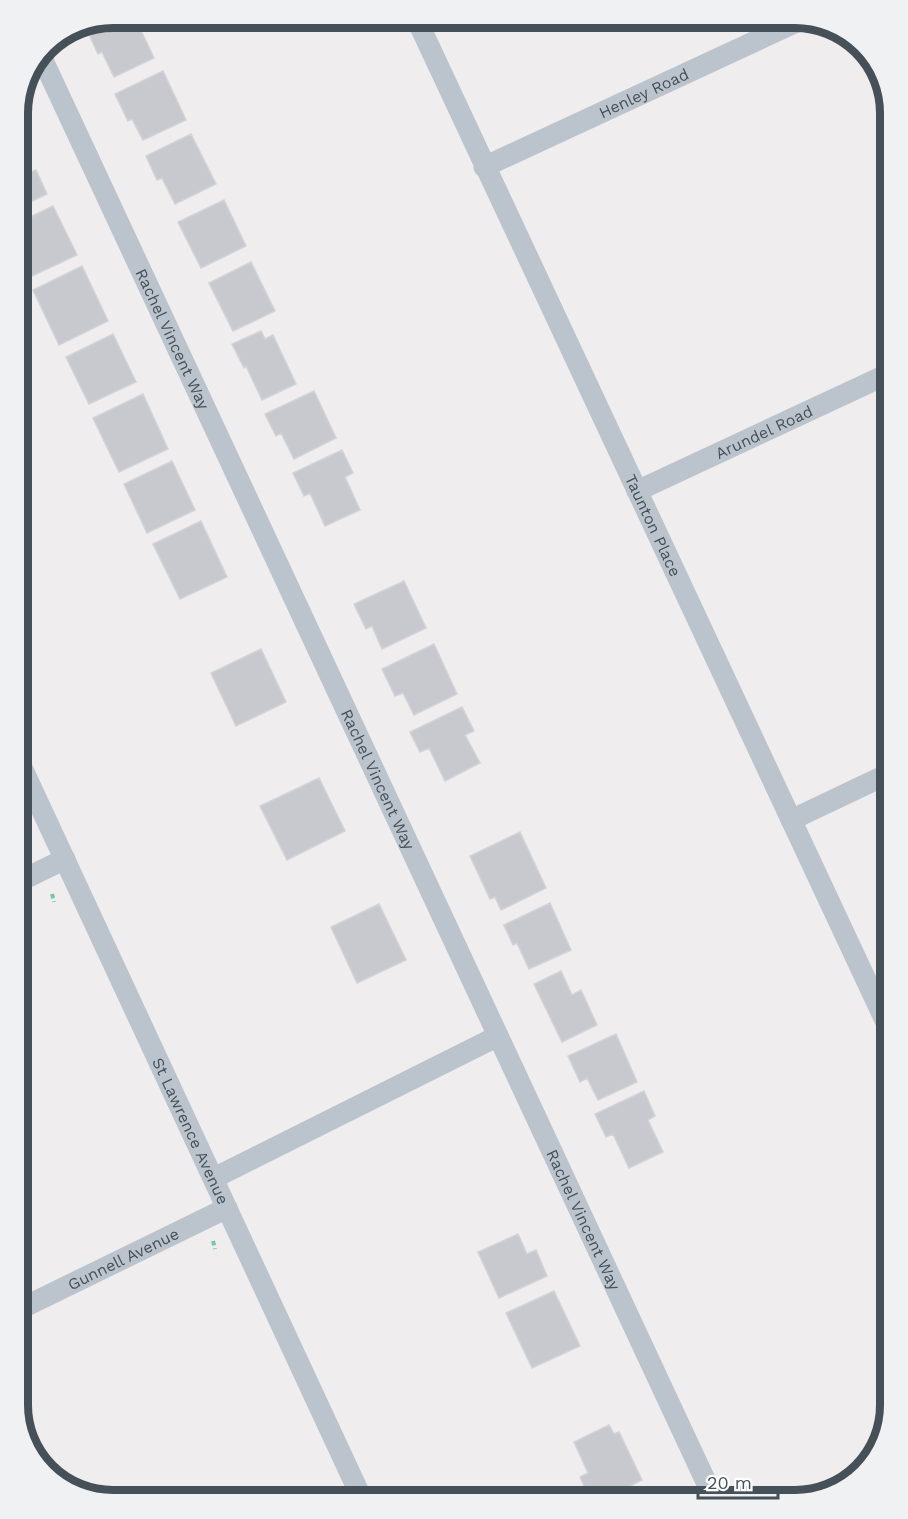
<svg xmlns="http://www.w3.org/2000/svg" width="908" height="1519" viewBox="0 0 908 1519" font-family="'Work Sans',sans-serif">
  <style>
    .building { fill: #c7c9cf; stroke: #d1d3d8; stroke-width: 1.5 }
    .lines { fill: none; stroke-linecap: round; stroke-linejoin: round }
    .path { stroke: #76c8a1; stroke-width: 4; stroke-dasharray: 4.5 3; stroke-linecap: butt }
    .street { stroke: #bbc4cc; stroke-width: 21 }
    .labels { text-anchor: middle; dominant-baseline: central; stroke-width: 5; stroke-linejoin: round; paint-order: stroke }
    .street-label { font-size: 16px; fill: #465059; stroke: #fff }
    .rim { fill: none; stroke: #465059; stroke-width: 8 }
  </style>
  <rect width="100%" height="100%" fill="#efeded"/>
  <path class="building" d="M114 18H135L154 58 114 77 102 52 98 54 87 30Z
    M163 71 186 120 143 140 132 119 128 121 115 94Z
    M191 134 216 184 175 204 162 178 157 180 146 156Z
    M18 145 31 172 36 170 47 194 18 208Z
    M224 200 246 246 201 268 178 222Z
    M53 206 77 255 32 276 18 247V223Z
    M251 262 275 311 233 331 209 283Z
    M82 266 108 321 59 345 33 290Z
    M261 331 265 339 273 335 296 384 262 400 246 366 244 368 232 344Z
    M113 334 136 382 89 404 66 357Z
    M314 391 336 438 294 459 281 433 276 436 265 414Z
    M143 394 168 449 119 472 93 418Z
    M342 450 353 473 345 477 360 510 325 526 310 493 304 496 293 473Z
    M172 461 195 510 147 533 124 484Z
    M201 521 227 577 180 599 153 544Z
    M404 581 426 628 382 649 372 626 366 629 354 604Z
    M434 644 457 694 414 715 403 693 395 696 382 669Z
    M261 649 286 702 236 726 211 673Z
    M462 707 474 731 465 735 480 763 445 781 429 748 420 752 410 732Z
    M319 778 345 831 287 860 260 806Z
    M520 832 546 888 501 910 495 897 490 899 470 856Z
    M550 903 571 950 529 969 517 943 513 945 504 925Z
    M379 904 406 960 357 983 331 927Z
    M561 971 572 995 581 990 597 1025 562 1042 534 984Z
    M616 1034 637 1082 598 1100 587 1078 580 1082 568 1056Z
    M644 1091 655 1116 648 1120 663 1152 629 1168 613 1134 606 1137 595 1114Z
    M518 1234 527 1254 536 1250 547 1276 499 1298 478 1252Z
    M554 1291 580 1346 532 1368 506 1313Z
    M609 1425 614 1434 619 1432 642 1480 600 1501H591L580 1477 588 1473 574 1442Z"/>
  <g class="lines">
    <path class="path" d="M882 749 890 745
      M52 894 54 902
      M213 1241 215 1249"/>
    <g class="street">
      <path id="s1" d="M416 18 890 1031"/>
      <path id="s2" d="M41 56 715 1501"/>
      <path id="s3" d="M484 167 803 19"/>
      <path id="s4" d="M637 491 890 373"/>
      <path id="s5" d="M18 759 363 1501"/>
      <path d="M791 820 890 773"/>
      <path d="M18 882 65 859"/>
      <path d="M214 1178 498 1036"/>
      <path id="s6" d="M18 1310 227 1208"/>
    </g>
  </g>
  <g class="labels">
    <g class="street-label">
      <text stroke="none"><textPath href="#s3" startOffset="176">Henley Road</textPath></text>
      <text stroke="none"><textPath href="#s2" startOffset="312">Rachel Vincent Way</textPath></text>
      <text stroke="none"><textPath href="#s4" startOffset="140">Arundel Road</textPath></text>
      <text stroke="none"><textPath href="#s1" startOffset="560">Taunton Place</textPath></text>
      <text stroke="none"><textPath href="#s2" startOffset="798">Rachel Vincent Way</textPath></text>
      <text stroke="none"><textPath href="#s5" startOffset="410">St Lawrence Avenue</textPath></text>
      <text stroke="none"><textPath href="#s2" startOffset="1284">Rachel Vincent Way</textPath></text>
      <text stroke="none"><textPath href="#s6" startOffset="117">Gunnell Avenue</textPath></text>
    </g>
  </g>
  <path d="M0 0H908V1519H0ZM113 28H795A85 85 0 0 1 880 113V1405A85 85 0 0 1 795 1490H113A85 85 0 0 1 28 1405V113A85 85 0 0 1 113 28Z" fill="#f0f1f2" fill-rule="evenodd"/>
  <path class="rim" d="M113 28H795A85 85 0 0 1 880 113V1405A85 85 0 0 1 795 1490H113A85 85 0 0 1 28 1405V113A85 85 0 0 1 113 28Z"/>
  <path d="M698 1489v9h80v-9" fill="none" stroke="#465059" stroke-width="3"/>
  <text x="707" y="1489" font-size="18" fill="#465059" stroke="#ffffff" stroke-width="4.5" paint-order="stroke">20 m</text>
</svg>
